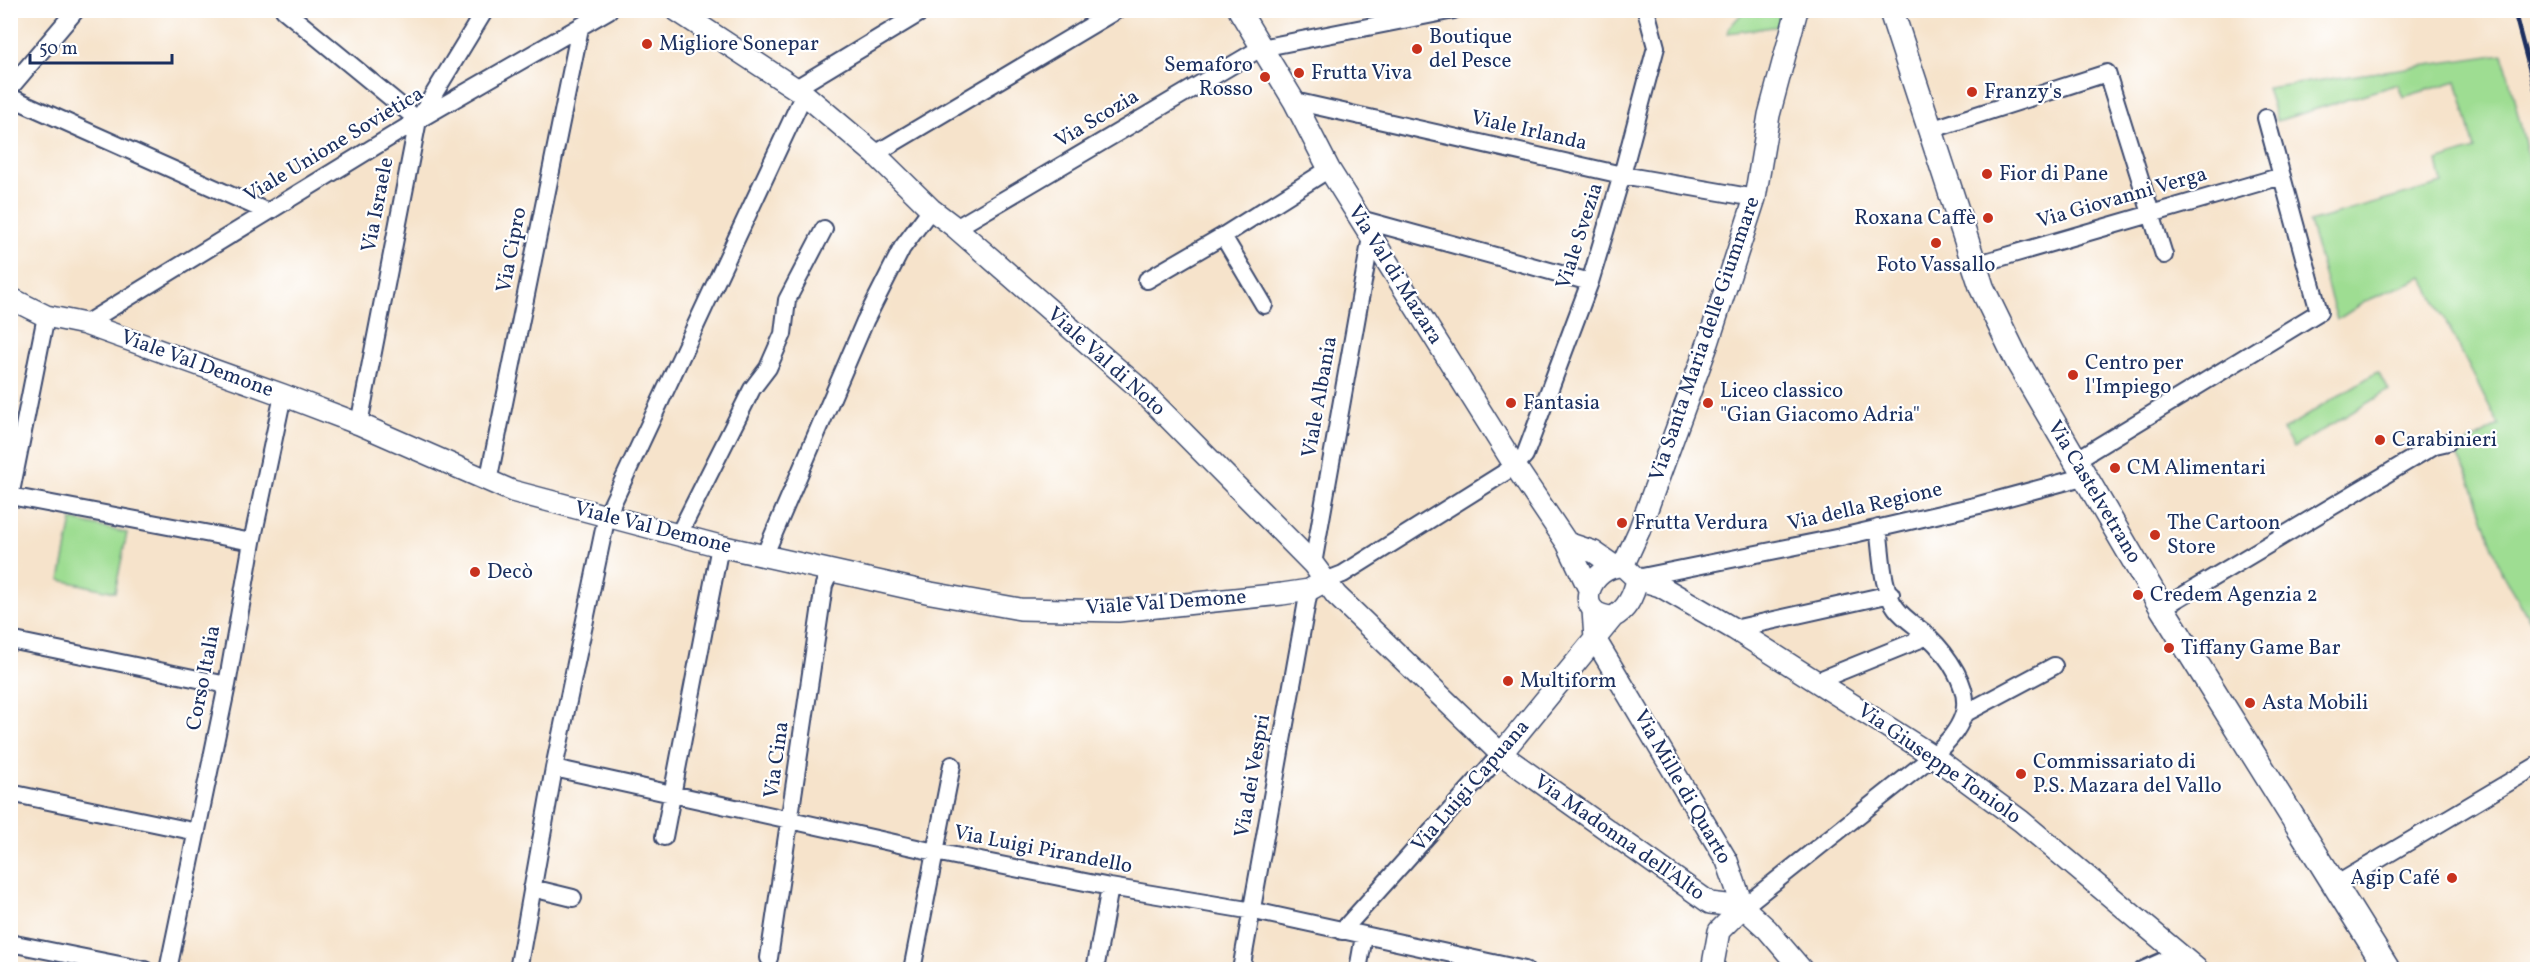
<svg xmlns="http://www.w3.org/2000/svg" width="2548" height="980" viewBox="0 0 2548 980" font-family="Vollkorn,serif">
  <style>
    .grass { fill: #9edd92; stroke: #5c8678; stroke-width: 1.5 }
    .lines { fill: none; stroke-linecap: round; stroke-linejoin: round }
    .minor-casing { stroke: #3c4a6e; stroke-width: 20 }
    .tertiary-casing { stroke: #3c4a6e; stroke-width: 24 }
    .secondary-casing { stroke: #3c4a6e; stroke-width: 27 }
    .minor { stroke: #fff; stroke-width: 16 }
    .tertiary { stroke: #fff; stroke-width: 21 }
    .secondary { stroke: #fff; stroke-width: 24 }
    .rail { stroke: #1b2f5e; stroke-width: 4.5 }
    .poi-dot { fill: #c8321e; stroke: #fff; stroke-width: 2 }
    .labels { text-anchor: middle; dominant-baseline: central; stroke-width: 4.5; stroke-linejoin: round; paint-order: stroke }
    .poi-label { font-size: 21px; fill: #1b2f5e; stroke: #fff; text-anchor: start }
    .street-label { font-size: 21px; fill: #1b2f5e; stroke: #fff }
  </style>
  <rect width="100%" height="100%" fill="#fff"/>
  <filter id="ink" filterUnits="userSpaceOnUse"><feTurbulence type="fractalNoise" baseFrequency=".0167" numOctaves="2"/><feDisplacementMap in="SourceGraphic" scale="12" xChannelSelector="R" yChannelSelector="G"/><feConvolveMatrix kernelMatrix="1 2 1 2 8 2 1 2 1" color-interpolation-filters="sRGB"/></filter>
  <filter id="wash" filterUnits="userSpaceOnUse"><feTurbulence type="fractalNoise" baseFrequency=".008" numOctaves="4" result="noise"/><feDisplacementMap in="SourceGraphic" scale="24" xChannelSelector="R" yChannelSelector="G"/><feGaussianBlur stdDeviation="1.35" result="paint"/><feColorMatrix in="noise" values="0 0 0 0 0 0 0 0 0 0 0 0 0 0 0 0 0 1.4 0 .05"/><feComposite in="paint" operator="in"/></filter>
  <g filter="url(#wash)">
    <rect width="100%" height="100%" fill="#f6e3cb"/>
    <path class="grass" d="M1744 11H1782L1780 26 1728 33V29Z
      M2503 54 2538 196 2537 631 2502 574 2469 476 2454 451 2499 425 2423 277 2366 301 2337 320 2309 222 2442 184 2437 161 2475 149 2457 81 2403 97 2398 84 2277 121 2267 88Z
      M2377 372 2389 390 2293 448 2283 430Z
      M72 520 127 533 115 592 60 580Z"/>
  </g>
  <g filter="url(#ink)">
    <g class="lines">
      <g class="minor-casing">
        <path id="minor" d="M284 10 418 120
          M10 88 76 10
          M796 88 925 10
          M10 97 268 212
          M1294 101 1622 175 1755 198
          M1930 130 2107 73 2164 255
          M875 154 1117 10
          M1360 219 1590 282
          M956 228 1261 48 1454 10
          M1223 236 1264 305
          M1975 265 2282 176
          M1147 280 1223 236 1329 169
          M85 324 418 120 609 10
          M359 424 418 120 485 10
          M2076 460 2319 312 2266 118
          M488 482 580 28
          M10 496 252 542
          M10 497 46 316
          M679 534 752 389 768 368 783 334 787 300 824 229
          M765 554 865 321 902 248 931 209
          M1313 564 1371 237
          M1637 578 1841 537 1979 505 2086 476
          M1325 581 1343 574 1515 466 1525 455 1590 282 1622 175 1656 47 1646 10
          M2162 608 2435 445 2448 442
          M1734 629 1891 594
          M10 640 227 685
          M1817 681 1928 636
          M1964 714 2054 666
          M554 768 935 852 1110 887 1259 912 1525 970
          M10 793 197 832
          M664 837 720 546
          M2334 886 2538 765
          M532 888 573 898
          M1743 907 1933 756C1945 744 1957 733 1963 716 1973 689 1946 653 1928 636 1918 627 1904 619 1896 608 1881 588 1882 553 1878 528
          M1342 931 1501 754
          M10 943 145 970
          M769 958 824 585 831 570
          M168 970 227 685 252 542 283 395
          M518 970 554 768 607 515 804 94
          M912 970 952 765
          M1095 970 1110 887
          M1241 970 1309 590
          M1358 970 1364 936
          M2143 970 2179 954"/>
      </g>
      <g class="tertiary-casing">
        <path id="tertiary" d="M676 10 804 94 875 154 931 209 956 228 1139 388 1313 564 1336 595 1501 754 1710 903 1743 907
          M1239 10 1294 101 1329 169 1515 466 1567 543 1589 589
          M10 298 46 316 85 324 283 395 359 424 512 491 720 546 931 593 1020 609 1118 611 1282 594 1309 590 1325 581
          M1567 543 1594 552 1614 566
          M1623 566 1639 531 1708 343 1755 198 1769 115 1797 10
          M1637 579 1660 586 1734 629 1933 756 2021 821 2198 970
          M1593 610 1595 639 1727 861 1743 907 1767 929 1802 970
          M1501 754 1613 617C1628 609 1634 595 1637 579L1623 566C1590 565 1570 615 1613 617
          M1712 970 1719 931 1743 907"/>
      </g>
      <g class="secondary-casing">
        <path id="secondary" d="M1891 10 1982 288 2018 362 2162 608 2388 970"/>
      </g>
      <use href="#minor" class="minor"/>
      <use href="#tertiary" class="tertiary"/>
      <use href="#secondary" class="secondary"/>
      <path class="rail" d="M2514 10 2538 101"/>
    </g>
  </g>
  <g class="poi-dot">
    <circle cx="647" cy="44" r="6"/>
    <circle cx="1417" cy="49" r="6"/>
    <circle cx="1299" cy="73" r="6"/>
    <circle cx="1265" cy="77" r="6"/>
    <circle cx="1972" cy="92" r="6"/>
    <circle cx="1987" cy="174" r="6"/>
    <circle cx="1988" cy="218" r="6"/>
    <circle cx="1936" cy="243" r="6"/>
    <circle cx="2073" cy="375" r="6"/>
    <circle cx="1511" cy="403" r="6"/>
    <circle cx="1708" cy="403" r="6"/>
    <circle cx="2380" cy="440" r="6"/>
    <circle cx="2115" cy="468" r="6"/>
    <circle cx="1622" cy="523" r="6"/>
    <circle cx="2155" cy="535" r="6"/>
    <circle cx="475" cy="572" r="6"/>
    <circle cx="2138" cy="595" r="6"/>
    <circle cx="2169" cy="648" r="6"/>
    <circle cx="1508" cy="681" r="6"/>
    <circle cx="2250" cy="703" r="6"/>
    <circle cx="2021" cy="774" r="6"/>
    <circle cx="2452" cy="878" r="6"/>
  </g>
  <g class="labels">
    <g class="poi-label">
      <text x="1429" y="37">Boutique<tspan x="1429" dy="24">del Pesce</tspan></text>
      <text x="659" y="44">Migliore Sonepar</text>
      <text x="1253" y="65" text-anchor="end">Semaforo<tspan x="1253" dy="24">Rosso</tspan></text>
      <text x="1311" y="73">Frutta Viva</text>
      <text x="1984" y="92">Franzy's</text>
      <text x="1999" y="174">Fior di Pane</text>
      <text x="1976" y="218" text-anchor="end">Roxana Caffè</text>
      <text x="1936" y="265" text-anchor="middle">Foto Vassallo</text>
      <text x="2085" y="363">Centro per<tspan x="2085" dy="24">l'Impiego</tspan></text>
      <text x="1720" y="391">Liceo classico<tspan x="1720" dy="24">"Gian Giacomo Adria"</tspan></text>
      <text x="1523" y="403">Fantasia</text>
      <text x="2392" y="440">Carabinieri</text>
      <text x="2127" y="468">CM Alimentari</text>
      <text x="1634" y="523">Frutta Verdura</text>
      <text x="2167" y="523">The Cartoon<tspan x="2167" dy="24">Store</tspan></text>
      <text x="487" y="572">Decò</text>
      <text x="2150" y="595">Credem Agenzia 2</text>
      <text x="2181" y="648">Tiffany Game Bar</text>
      <text x="1520" y="681">Multiform</text>
      <text x="2262" y="703">Asta Mobili</text>
      <text x="2033" y="762">Commissariato di<tspan x="2033" dy="24">P.S. Mazara del Vallo</tspan></text>
      <text x="2440" y="878" text-anchor="end">Agip Café</text>
    </g>
    <g class="street-label">
      <text transform="translate(1097 119) rotate(-31)">Via Scozia</text>
      <text transform="translate(1529 131) rotate(13)">Viale Irlanda</text>
      <text transform="translate(334 145) rotate(-31)">Viale Unione Sovietica</text>
      <text transform="translate(2122 198) rotate(-16)">Via Giovanni Verga</text>
      <text transform="translate(378 205) rotate(-79)">Via Israele</text>
      <text transform="translate(1580 236) rotate(-72)">Viale Svezia</text>
      <text transform="translate(512 250) rotate(-79)">Via Cipro</text>
      <text transform="translate(1395 275) rotate(58)">Via Val di Mazara</text>
      <text transform="translate(1705 339) rotate(-71)">Via Santa Maria delle Giummare</text>
      <text transform="translate(1106 362) rotate(42)">Viale Val di Noto</text>
      <text transform="translate(197 364) rotate(20)">Viale Val Demone</text>
      <text transform="translate(1320 397) rotate(-80)">Viale Albania</text>
      <text transform="translate(2094 492) rotate(59)">Via Castelvetrano</text>
      <text transform="translate(1865 507) rotate(-13)">Via della Regione</text>
      <text transform="translate(653 528) rotate(14)">Viale Val Demone</text>
      <text transform="translate(1166 603) rotate(-4)">Viale Val Demone</text>
      <text transform="translate(204 678) rotate(-79)">Corso Italia</text>
      <text transform="translate(777 760) rotate(-82)">Via Cina</text>
      <text transform="translate(1939 764) rotate(35)">Via Giuseppe Toniolo</text>
      <text transform="translate(1253 776) rotate(-80)">Via dei Vespri</text>
      <text transform="translate(1471 786) rotate(-49)">Via Luigi Capuana</text>
      <text transform="translate(1682 787) rotate(60)">Via Mille di Quarto</text>
      <text transform="translate(1619 838) rotate(35)">Via Madonna dell'Alto</text>
      <text transform="translate(1043 850) rotate(11)">Via Luigi Pirandello</text>
    </g>
  </g>
  <rect width="2548" height="980" fill="none" stroke="#fff" stroke-width="36"/>
  <path d="M30 54v9h142v-9" fill="none" stroke="#1b2f5e" stroke-width="3"/>
  <text x="39" y="54" font-size="18" fill="#1b2f5e" stroke="#ffffff" stroke-width="4.5" paint-order="stroke">50 m</text>
</svg>
